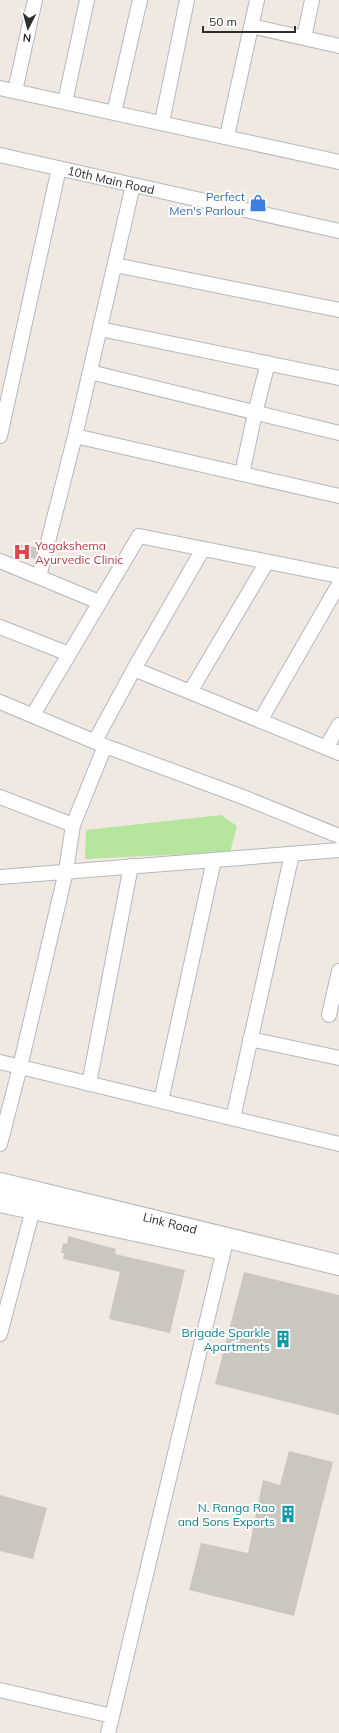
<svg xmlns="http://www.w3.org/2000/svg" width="339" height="1733" viewBox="0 0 339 1733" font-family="Mulish,sans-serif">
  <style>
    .green { fill: #b6e59e }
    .building { fill: #cbc7bf }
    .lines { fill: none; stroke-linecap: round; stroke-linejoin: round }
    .minor-casing { stroke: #b4b7c1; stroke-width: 16 }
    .secondary-casing { stroke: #b4b7c1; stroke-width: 22 }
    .minor { stroke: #fff; stroke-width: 14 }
    .secondary { stroke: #fff; stroke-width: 20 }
    .labels { text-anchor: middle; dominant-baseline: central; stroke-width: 4; stroke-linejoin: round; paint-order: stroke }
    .street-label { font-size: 12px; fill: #2e2e2e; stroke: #fff }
    .shop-label { font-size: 12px; fill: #366cbe; stroke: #fff; text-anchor: end }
    .health-label { font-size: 12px; fill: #be3a42; stroke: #fff; text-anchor: start }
    .culture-label { font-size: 12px; fill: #0d838f; stroke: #fff; text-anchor: end }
  </style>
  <rect width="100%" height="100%" fill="#efe9e1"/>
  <path class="green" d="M221 815 237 826 230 852 85 859 86 830Z"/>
  <path class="building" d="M16 544 38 548 35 559 13 554Z
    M68 1236 116 1249 115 1254 185 1270 170 1333 109 1319 120 1272 63 1259 64 1253H61L63 1243 67 1244Z
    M244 1272 339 1295V1415L215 1384Z
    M289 1451 333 1462 294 1616 189 1590 201 1543 248 1553 263 1480 280 1485Z
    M0 1495 47 1508 33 1559 0 1551Z"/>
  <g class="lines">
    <g class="minor-casing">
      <path id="minor" d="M251 26 339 46
        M304 38 312 0
        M0 88 339 162
        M15 91 35 0
        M65 102 87 0
        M114 113 140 0
        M162 122 187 0
        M227 136 257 0
        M0 155 339 231
        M115 265 339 310
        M100 329 339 378
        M90 372 339 433
        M0 436 59 168
        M75 436 339 496
        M242 474 255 413 268 363
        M0 561 99 602
        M39 577 75 436 133 185
        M0 627 69 654
        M134 669 339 753
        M190 692 267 562
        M0 702 105 746 243 797 339 836
        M33 715 139 536 339 576
        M260 721 339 584
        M95 741 134 669 203 549
        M326 748 339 725
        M0 797 73 825
        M0 877 339 850
        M329 1015 339 971
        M250 1039 339 1058
        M0 1062 339 1144
        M89 1084 131 866
        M161 1101 214 860
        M233 1118 292 854
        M0 1144 20 1067 66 871 73 825 105 746
        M0 1334 33 1209
        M0 1690 112 1716
        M108 1733 227 1237"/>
    </g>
    <g class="secondary-casing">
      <path id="secondary" d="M0 1183 339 1265
        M0 1202 215 1248"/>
    </g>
    <use href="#minor" class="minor"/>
    <use href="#secondary" class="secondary"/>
  </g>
  <defs>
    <g id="shop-bare" transform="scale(1.38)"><path d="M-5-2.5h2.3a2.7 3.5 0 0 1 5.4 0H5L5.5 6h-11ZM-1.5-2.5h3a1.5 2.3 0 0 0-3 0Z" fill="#3f7fe0" stroke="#fff" stroke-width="2.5" paint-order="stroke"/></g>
    <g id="hospital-bare" transform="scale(1.38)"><path d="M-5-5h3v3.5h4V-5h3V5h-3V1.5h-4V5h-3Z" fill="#e0444e" stroke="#fff" stroke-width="2.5" paint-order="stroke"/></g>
    <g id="building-bare" transform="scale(1.38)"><path d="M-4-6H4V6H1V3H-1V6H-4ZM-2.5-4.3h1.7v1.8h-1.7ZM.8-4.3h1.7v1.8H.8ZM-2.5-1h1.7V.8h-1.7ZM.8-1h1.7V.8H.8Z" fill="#0f9aa8" stroke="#fff" stroke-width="2.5" paint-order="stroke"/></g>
  </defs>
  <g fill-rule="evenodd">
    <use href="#shop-bare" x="258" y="203"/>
    <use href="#hospital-bare" x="22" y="552"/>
    <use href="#building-bare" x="283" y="1339"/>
    <use href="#building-bare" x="288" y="1514"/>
  </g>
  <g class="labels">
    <g class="street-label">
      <text transform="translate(111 180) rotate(13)">10th Main Road</text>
      <text transform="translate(170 1223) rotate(14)">Link Road</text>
    </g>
    <g class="shop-label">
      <text x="245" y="196">Perfect<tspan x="245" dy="14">Men's Parlour</tspan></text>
    </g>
    <g class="health-label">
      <text x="35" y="545">Yogakshema<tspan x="35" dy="14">Ayurvedic Clinic</tspan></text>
    </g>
    <g class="culture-label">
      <text x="270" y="1332">Brigade Sparkle<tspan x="270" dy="14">Apartments</tspan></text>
      <text x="275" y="1507">N. Ranga Rao<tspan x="275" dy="14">and Sons Exports</tspan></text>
    </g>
  </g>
  <g transform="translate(28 28) rotate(186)" stroke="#ffffff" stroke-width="3" paint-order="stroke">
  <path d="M0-3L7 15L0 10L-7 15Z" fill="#2e2e2e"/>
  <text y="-6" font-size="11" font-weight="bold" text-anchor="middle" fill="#2e2e2e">N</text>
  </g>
  <path d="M203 26v6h92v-6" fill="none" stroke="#2e2e2e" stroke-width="2"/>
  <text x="209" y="26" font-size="12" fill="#2e2e2e" stroke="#ffffff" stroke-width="3" paint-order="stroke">50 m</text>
</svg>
